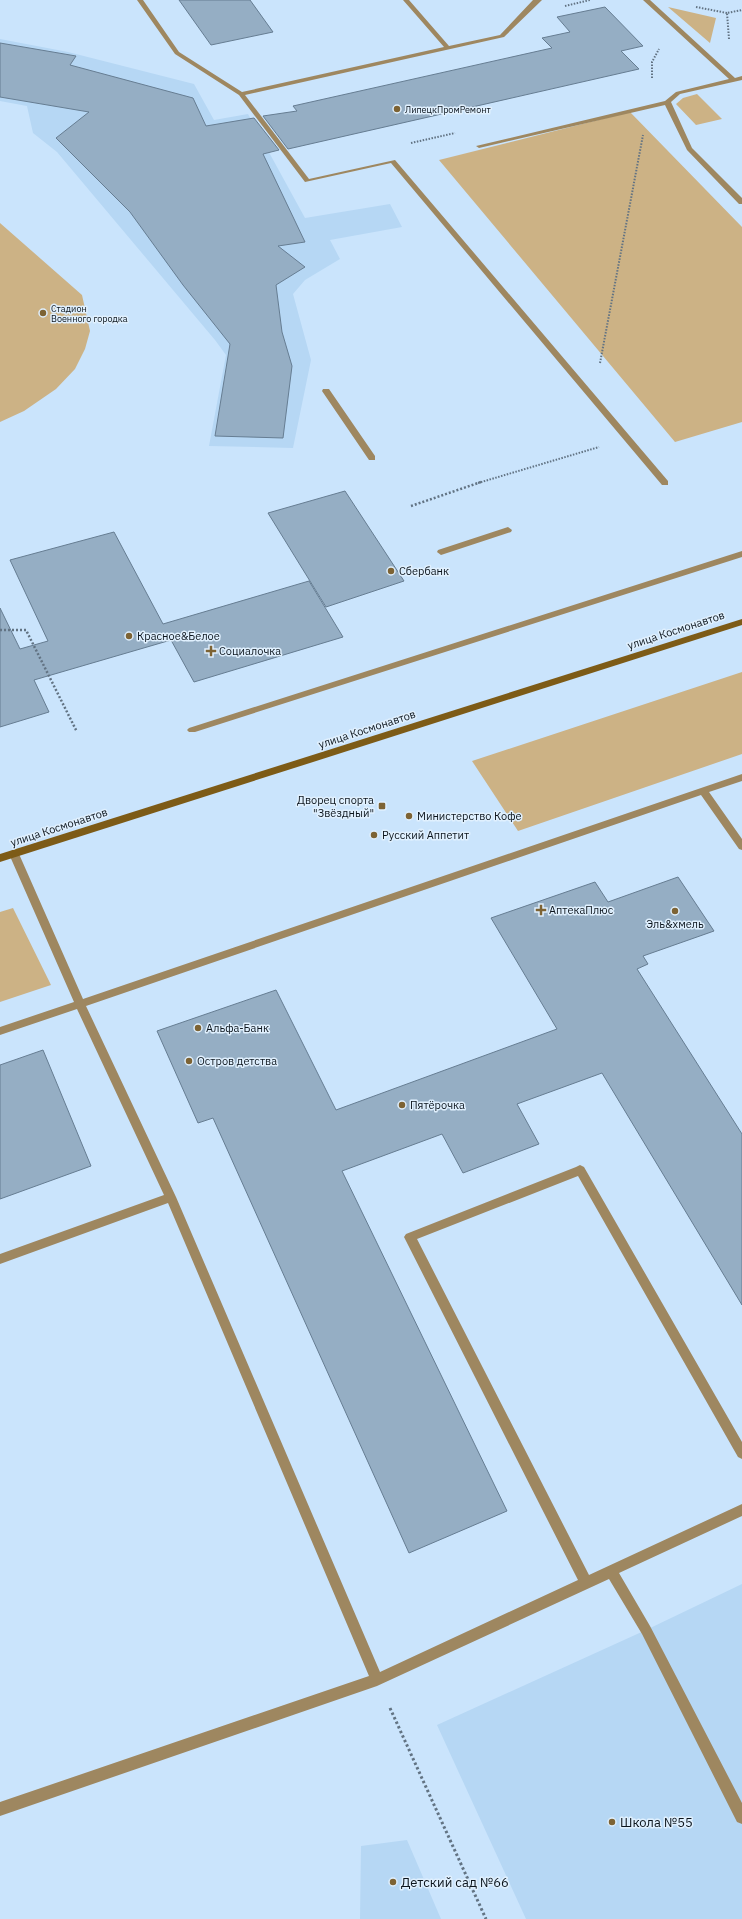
<svg xmlns="http://www.w3.org/2000/svg" width="742" height="1919" viewBox="0 0 742 1919" font-family="'IBM Plex Sans',sans-serif">
  <style>
    .built { fill: #b6d7f4 }
    .green { fill: #ccb285 }
    .building { fill: #95aec4; stroke: #667d92 }
    .lines { fill: none; stroke-linecap: round; stroke-linejoin: round }
    .path-far2 { stroke: #627383; stroke-width: 2; stroke-dasharray: 1.5 1.5; stroke-linecap: butt }
    .path-far1 { stroke: #627383; stroke-width: 2.5; stroke-dasharray: 2 2; stroke-linecap: butt }
    .path { stroke: #627383; stroke-width: 3; stroke-dasharray: 2.5 2.5; stroke-linecap: butt }
    .lane { fill: #9e8760; fill-rule: evenodd }
    .secondary { fill: #7d5b17; fill-rule: evenodd }
    .poi-dot { fill: #7d6334; stroke: #e0f0fe; stroke-width: 1.5 }
    .labels { text-anchor: middle; dominant-baseline: central; stroke-width: 3; stroke-linejoin: round; paint-order: stroke }
    .far-poi-label { font-size: 9px; fill: #0b141c; stroke: #e0f0fe; text-anchor: start }
    .poi-label { font-size: 11px; fill: #0b141c; stroke: #e0f0fe; text-anchor: start }
    .street-label { font-size: 11px; fill: #0b141c; stroke: #e0f0fe }
    .near-poi-label { font-size: 13px; fill: #0b141c; stroke: #e0f0fe; text-anchor: start }
  </style>
  <rect width="100%" height="100%" fill="#cae4fc"/>
  <path class="built" d="M0 39 68 52 194 84 214 120 248 114 305 218 390 204 402 227 330 240 340 259 305 280 293 294 311 360 293 448 209 446 226 355 215 340 57 152 33 133 27 106 0 101Z
    M742 1584V1919H526L437 1725 646 1630Z
    M407 1840 441 1919H360L361 1846Z"/>
  <path class="green" d="M668 7 716 18 710 43Z
    M697 94 722 119 696 125 676 104 683 98Z
    M630 112 742 227V422L675 442 439 160Z
    M0 223 82 295 90 331 85 349 75 369 56 389 24 411 0 422Z
    M742 672V754L518 831 472 761Z
    M13 908 51 985 0 1002V912Z"/>
  <path class="building" d="M179 0H250L273 32 211 45Z
    M605 7 643 46 621 51 639 69 288 149 263 116 297 111 293 106 552 48 542 38 570 32 557 17Z
    M0 43 76 56 70 65 193 98 206 126 254 118 279 150 263 154 305 242 278 246 305 267 276 285 282 332 292 366 283 438 215 436 230 344 183 285 130 212 56 138 89 112 0 97Z
    M345 491 404 581 326 607 268 513Z
    M114 532 163 624 309 581 343 637 194 682 171 640 34 680 49 712 0 727V608L20 649 48 641 10 560Z
    M678 877 714 931 643 956 648 964 637 969 742 1134V1305L602 1073 517 1104 539 1144 463 1173 442 1134 342 1171 507 1511 409 1553 213 1118 198 1123 157 1031 276 990 336 1110 557 1029 491 918 595 882 608 902Z
    M43 1050 91 1166 0 1199V1065Z"/>
  <g class="lines">
    <path class="path-far2" d="M565 6 590 0
      M696 7 727 13
      M729 39 727 13 742 10
      M652 78V62L659 49
      M411 143 455 133
      M600 363 643 135
      M478 483 599 447"/>
    <path class="path-far1" d="M411 506 481 482
      M0 630H26L77 732"/>
    <path class="path" d="M390 1708 486 1919"/>
    <path class="lane" d="M137 0H143L179 52 242 92 444 47 403 0H409L449 46 500 35 533 0H542L504 37 245 95 309 179 395 160 668 481V485H662L391 163 305 182 239 95 175 54Z
      M643 0H650L735 78 742 76V80L680 94 671 102 692 148 742 198V204H739L687 150 665 105 479 148 476 146 665 101 676 92 729 79Z
      M323 389H329L375 456V460H369L322 391Z
      M508 527 512 530 511 532 441 555 437 552 438 550Z
      M742 551V557L195 732H189L187 730 189 728Z
      M742 774V781L709 792 742 839V850L739 849 701 795 86 1006 176 1197 380 1672 578 1580 404 1237 406 1234 576 1167 580 1165 584 1167 742 1442V1459L738 1457 578 1176 417 1239 589 1575 742 1504V1516L619 1573 650 1626 742 1803V1824L737 1822 642 1634 609 1579 377 1686 0 1816V1802L369 1676 168 1203 0 1264V1254L164 1195 77 1009 0 1035V1027L74 1002 9 854 11 851 14 850 19 854 83 999Z"/>
    <path class="secondary" d="M742 619V625L0 862V854Z"/>
  </g>
  <g class="poi-dot">
    <circle cx="397" cy="109" r="4"/>
    <circle cx="43" cy="313" r="4"/>
    <circle cx="391" cy="571" r="4"/>
    <circle cx="129" cy="636" r="4"/>
    <path d="M209 645h4v4h4v4h-4v4h-4v-4h-4v-4h4z"/>
    <rect x="378" y="802" width="8" height="8" rx="2"/>
    <circle cx="409" cy="816" r="4"/>
    <circle cx="374" cy="835" r="4"/>
    <path d="M539 904h4v4h4v4h-4v4h-4v-4h-4v-4h4z"/>
    <circle cx="675" cy="911" r="4"/>
    <circle cx="198" cy="1028" r="4"/>
    <circle cx="189" cy="1061" r="4"/>
    <circle cx="402" cy="1105" r="4"/>
    <circle cx="612" cy="1822" r="4"/>
    <circle cx="393" cy="1882" r="4"/>
  </g>
  <g class="labels">
    <g class="far-poi-label">
      <text x="405" y="109">ЛипецкПромРемонт</text>
      <text x="51" y="308">Стадион<tspan x="51" dy="10">Военного городка</tspan></text>
    </g>
    <g class="poi-label">
      <text x="399" y="571">Сбербанк</text>
      <text x="137" y="636">Красное&amp;Белое</text>
      <text x="219" y="651">Социалочка</text>
      <text x="374" y="800" text-anchor="end">Дворец спорта<tspan x="374" dy="13">"Звёздный"</tspan></text>
      <text x="417" y="816">Министерство Кофе</text>
      <text x="382" y="835">Русский Аппетит</text>
      <text x="549" y="910">АптекаПлюс</text>
      <text x="675" y="924" text-anchor="middle">Эль&amp;хмель</text>
      <text x="206" y="1028">Альфа-Банк</text>
      <text x="197" y="1061">Остров детства</text>
      <text x="410" y="1105">Пятёрочка</text>
    </g>
    <g class="street-label">
      <text transform="translate(676 630) rotate(-18)">улица Космонавтов</text>
      <text transform="translate(367 729) rotate(-18)">улица Космонавтов</text>
      <text transform="translate(59 827) rotate(-18)">улица Космонавтов</text>
    </g>
    <g class="near-poi-label">
      <text x="620" y="1822">Школа №55</text>
      <text x="401" y="1882">Детский сад №66</text>
    </g>
  </g>
</svg>
